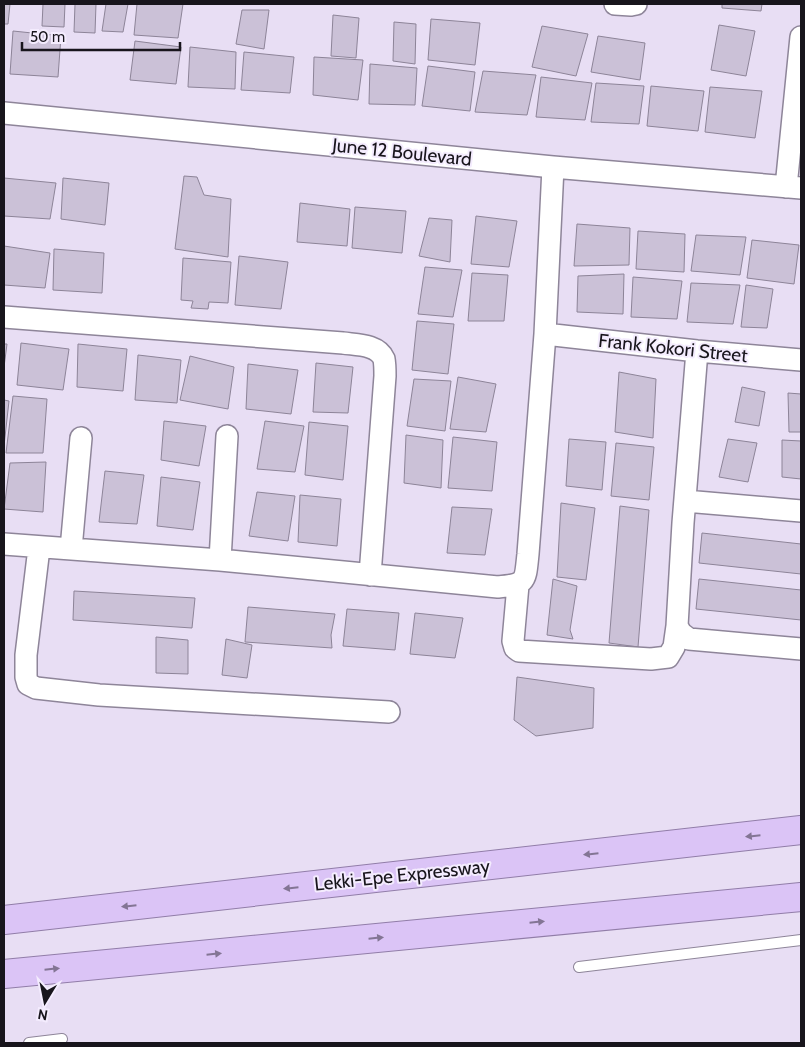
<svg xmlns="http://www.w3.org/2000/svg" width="805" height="1047" viewBox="0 0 805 1047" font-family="Cabin,sans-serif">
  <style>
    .building { fill: #cbc1d7; stroke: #8d8498 }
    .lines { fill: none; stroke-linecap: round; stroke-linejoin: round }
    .service-casing { stroke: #8e8599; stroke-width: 12 }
    .minor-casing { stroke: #8e8599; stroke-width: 24 }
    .trunk-casing { stroke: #917da8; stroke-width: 30 }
    .service { stroke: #fff; stroke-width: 10 }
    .minor { stroke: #fff; stroke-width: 21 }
    .trunk { stroke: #dbc4f6; stroke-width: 28 }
    .oneway { fill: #837594 }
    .labels { text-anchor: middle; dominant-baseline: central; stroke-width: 4; stroke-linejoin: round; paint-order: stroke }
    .street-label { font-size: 19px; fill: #18151c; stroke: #f4ecfe }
  </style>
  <rect width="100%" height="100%" fill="#e8def4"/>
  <path class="building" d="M4 4H10L8 24H4Z
    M43 4H65L64 27 42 26Z
    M75 4H96L95 33 74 32Z
    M106 4H128L123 32 102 31Z
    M137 4H183L178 38 134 35Z
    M722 4H762L761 11 722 8Z
    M242 10H269L264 49 236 44Z
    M333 15 359 18 356 58 331 56Z
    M431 19 480 23 475 65 428 60Z
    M394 22 416 24 415 64 393 61Z
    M719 25 755 31 746 76 711 70Z
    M542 26 588 34 576 76 532 67Z
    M13 31 61 36 58 77 10 74Z
    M598 36 645 43 640 80 591 72Z
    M135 41 181 47 176 84 130 80Z
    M190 47 236 52 235 89 188 87Z
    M244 52 294 57 290 93 241 90Z
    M314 57 363 60 358 100 313 95Z
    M370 64 417 68 415 105 369 104Z
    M428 66 475 72 470 111 422 106Z
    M483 71 536 75 527 115 475 112Z
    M541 77 592 83 585 120 536 117Z
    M596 83 644 86 639 124 591 122Z
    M651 86 704 91 698 131 647 126Z
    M710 87 762 91 755 138 705 132Z
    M184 176 197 177 204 195 231 199 228 257 175 249Z
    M4 178 56 183 50 219 4 216Z
    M63 178 109 183 105 225 61 219Z
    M300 203 350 209 347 246 297 242Z
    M355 207 406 211 402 253 352 248Z
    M476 216 517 221 509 267 471 264Z
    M429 218 452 220 450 262 419 256Z
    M577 224 630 228 629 265 574 266Z
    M638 231 685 234 684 272 636 269Z
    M696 235 746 237 740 275 691 271Z
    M752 240 799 245 794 284 747 278Z
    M4 246 50 253 45 288 4 285Z
    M54 249 104 253 102 293 53 290Z
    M239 256 288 262 281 309 235 305Z
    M183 258 231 262 228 303 209 302 208 309 191 308 193 301 181 300Z
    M425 267 462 270 453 317 418 314Z
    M472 273 508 275 504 321H468Z
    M624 274 623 314 577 312 578 276Z
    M633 277 682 281 677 319 631 317Z
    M691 283 740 285 733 324 687 322Z
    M746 285 773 289 767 328 741 327Z
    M417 321 454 324 448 374 412 370Z
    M21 343 69 349 63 390 17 385Z
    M4 344H7L4 367Z
    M78 344 127 349 123 391 77 387Z
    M138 355 181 360 177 403 135 400Z
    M190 356 234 367 228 409 180 400Z
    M316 363 353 367 348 413 313 412Z
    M248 364 298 370 291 414 246 409Z
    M619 372 656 379 653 438 615 432Z
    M458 377 496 384 486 432 450 429Z
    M414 379 451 381 445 431 407 426Z
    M742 387 765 392 759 426 735 422Z
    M788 393 801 394V432H789Z
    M13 396 47 399 43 453H6Z
    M4 400 9 401 4 446Z
    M164 421 206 426 199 466 161 460Z
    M265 421 304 426 295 472 257 469Z
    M309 422 348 426 343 480 305 475Z
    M406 435 443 440 441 488 404 483Z
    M453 437 497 442 492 491 448 488Z
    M569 439 606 442 602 490 566 486Z
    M728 439 757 443 748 482 719 477Z
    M782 440 801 441V479L782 477Z
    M616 443 654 447 649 500 611 496Z
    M46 462 43 512 4 509 10 463Z
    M105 471 144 475 137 524 99 522Z
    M161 477 200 482 193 530 157 526Z
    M257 492 295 496 288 541 249 536Z
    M300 495 341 499 337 546 298 542Z
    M561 503 595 508 586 580 557 577Z
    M620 506 649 510 638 647 609 643Z
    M452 507 492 509 485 555 447 553Z
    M702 533 801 544V574L699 563Z
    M553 579 577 586 570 630 573 639 547 635Z
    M699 579 801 590V620L696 609Z
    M74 591 195 598 192 628 73 620Z
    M248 607 335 614 331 635 332 648 245 642Z
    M347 609 399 613 395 650 343 646Z
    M415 613 463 618 455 658 410 654Z
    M156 637 188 640V674L156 673Z
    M226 639 252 645 247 678 222 675Z
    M517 677 594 688 593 728 536 736 514 720Z"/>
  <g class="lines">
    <g class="service-casing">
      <path id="service" d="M579 967 801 940
        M29 1043 62 1039"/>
    </g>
    <g class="minor-casing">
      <path id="minor" d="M615 4 631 5 636 4
        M4 113 553 167 801 188
        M786 187 801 37
        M4 317 343 343C356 345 378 344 384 359 385 364 385 371 385 376L370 575
        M545 334 697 351 801 360
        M697 351 683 523 677 626 681 633 689 639 801 649
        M685 501 801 511
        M4 544 220 560 498 587C527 584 525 582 528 554L545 334 553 167
        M39 548 26 655V677L28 684 36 688 99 695 389 712
        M71 549 81 438
        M220 560 227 436
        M518 585 513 641 515 648 519 651 651 659 668 657 674 647 677 626"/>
    </g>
    <g class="trunk-casing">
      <path id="trunk" d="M4 920 801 830
        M4 974 801 897"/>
    </g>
    <use href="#service" class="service"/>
    <use href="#minor" class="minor"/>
    <use href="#trunk" class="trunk"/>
  </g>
  <defs><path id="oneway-solid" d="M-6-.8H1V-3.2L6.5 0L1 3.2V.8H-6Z" transform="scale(1.25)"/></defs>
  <g class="oneway">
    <use href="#oneway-solid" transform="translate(753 836) rotate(174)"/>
    <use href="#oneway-solid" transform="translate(591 854) rotate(174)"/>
    <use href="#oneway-solid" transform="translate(291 888) rotate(174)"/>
    <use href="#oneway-solid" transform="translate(129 906) rotate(174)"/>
    <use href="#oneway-solid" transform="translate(537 922) rotate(-6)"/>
    <use href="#oneway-solid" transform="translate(376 938) rotate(-6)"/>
    <use href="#oneway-solid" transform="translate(214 954) rotate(-6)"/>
    <use href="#oneway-solid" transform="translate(52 969) rotate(-6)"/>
  </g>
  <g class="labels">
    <g class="street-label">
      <text transform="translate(402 152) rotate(6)">June 12 Boulevard</text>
      <text transform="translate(673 348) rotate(6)">Frank Kokori Street</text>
      <text transform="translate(402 875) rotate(-6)">Lekki-Epe Expressway</text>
    </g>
  </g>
  <rect width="805" height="1047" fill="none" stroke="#18151c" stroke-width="10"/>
  <g transform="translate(45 1002) rotate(190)" stroke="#f4ecfe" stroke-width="4" paint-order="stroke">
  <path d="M0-4L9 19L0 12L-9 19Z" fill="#18151c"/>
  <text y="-8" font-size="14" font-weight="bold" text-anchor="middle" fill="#18151c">N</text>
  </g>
  <path d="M22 42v8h158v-8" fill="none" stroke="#18151c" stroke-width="2.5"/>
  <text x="30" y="42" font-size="15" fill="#18151c" stroke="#f4ecfe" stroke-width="4" paint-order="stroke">50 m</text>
</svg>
